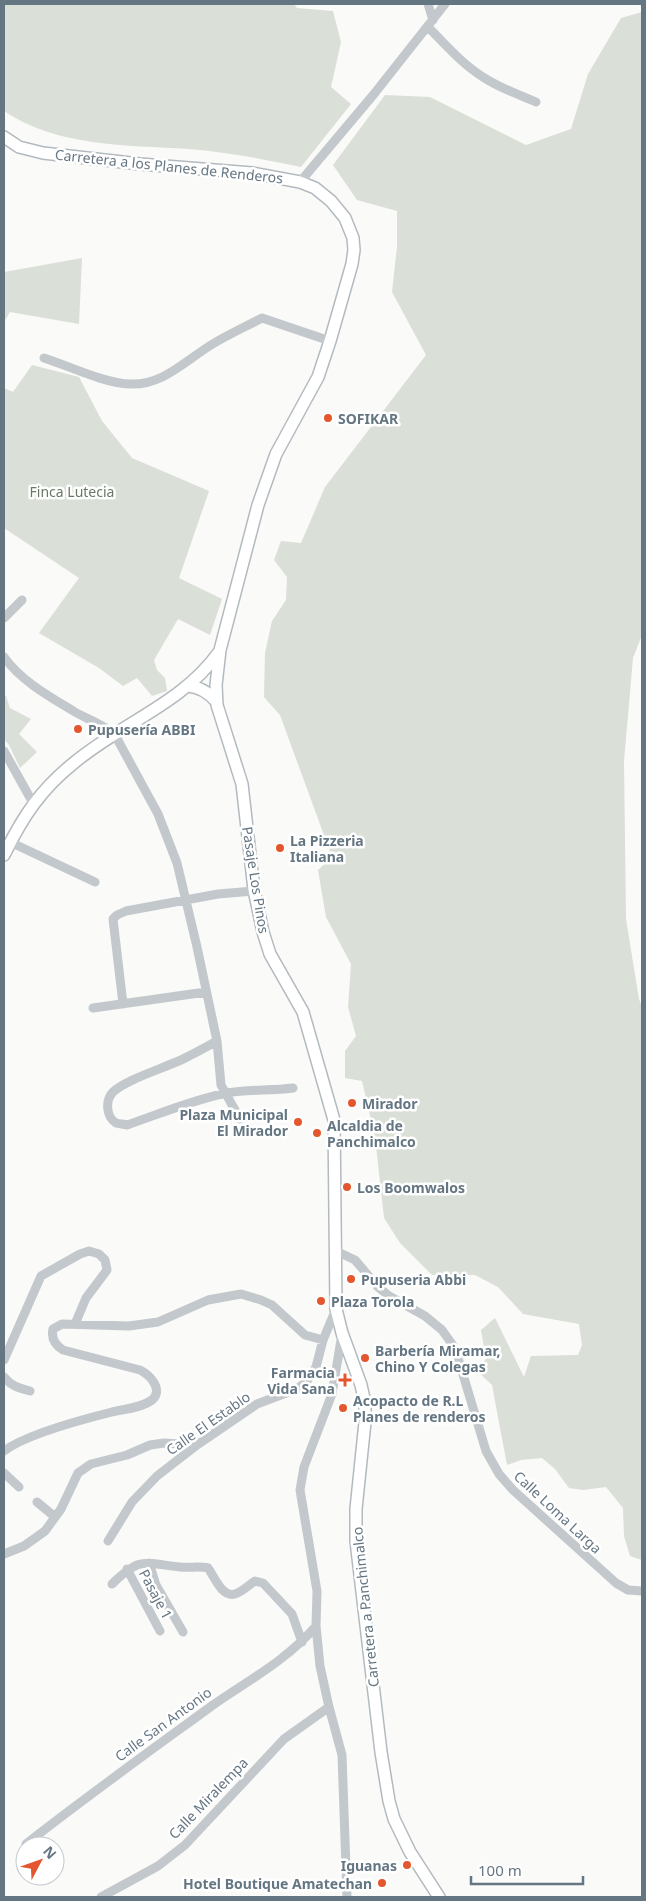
<svg xmlns="http://www.w3.org/2000/svg" width="646" height="1901" viewBox="0 0 646 1901" font-family="'Noto Sans',sans-serif">
  <style>
    .green { fill: #dadfd7 }
    .lines { fill: none; stroke-linecap: round; stroke-linejoin: round }
    .secondary-casing { stroke: #b3babf; stroke-width: 14 }
    .street { stroke: #c3c8cc; stroke-width: 9 }
    .secondary { stroke: #fff; stroke-width: 11 }
    .poi-dot { fill: #e4572e; stroke: #fff; stroke-width: 2 }
    .labels { text-anchor: middle; dominant-baseline: central; stroke-width: 5; stroke-linejoin: round; paint-order: stroke }
    .street-label { font-size: 14px; fill: #657683; stroke: #fff }
    .poi-label { font-size: 14px; font-weight: bold; fill: #657683; stroke: #fff; text-anchor: start }
    .park-label { font-size: 14px; fill: #687a64; stroke: #fff }
  </style>
  <rect width="100%" height="100%" fill="#fafaf8"/>
  <path class="green" d="M4 4H294L297 8 333 11 341 42 331 87 351 104 301 167C263 159 226 152 188 149 126 145 57 147 4 111Z
    M642 12V635L633 658 624 761 626 919 639 999 642 1007V1560L630 1556 624 1536 623 1508 606 1487 583 1490 569 1488 555 1469 542 1458 521 1460 507 1465 492 1385 477 1371 486 1359 481 1330 495 1318 524 1377 531 1356 578 1355 582 1345 579 1324 523 1314 498 1287 475 1275H432L400 1243 384 1218 375 1137 362 1081 345 1078V1051L356 1036 348 1007 351 964 326 917 318 870 332 857 280 715 264 697 265 653 272 621 286 600 287 577 274 560 281 541 301 543 325 487 426 355 392 292 397 247V211L357 200 333 165 385 95 430 97 526 145 571 129 588 74 621 18Z
    M82 258 79 324 10 312 4 322V272Z
    M32 365 79 377 102 421 132 458 209 491 179 578 222 599 210 635 178 619 154 660 157 670 165 678 167 691 152 696 137 678 123 686 99 668 39 633 79 578 4 528V388L13 392Z
    M4 694 6 696 10 708 31 719 19 734 37 752 20 768 9 745 4 739Z"/>
  <g class="lines">
    <g class="secondary-casing">
      <path id="secondary" d="M4 137 19 147 43 153 140 164 252 173 300 182 315 188 331 201 345 218 353 238 354 250 352 264 330 341 318 377 276 454 258 505 220 650 216 685 217 705 242 784 254 890 263 932 270 954 303 1012 334 1120 336 1309 342 1333 361 1385 365 1403V1422L356 1509V1541L381 1752 389 1801 394 1819 410 1852 439 1897
        M188 686C200 687 208 692 216 701
        M4 855C23 816 41 789 75 762 122 723 183 703 219 652"/>
    </g>
    <path class="street" d="M428 4 433 20
      M428 27C445 44 462 64 483 77 499 88 518 94 536 102
      M300 182 374 94 445 4
      M44 358C69 366 104 383 129 384 162 386 185 361 211 345 227 335 245 327 262 318L330 341
      M4 618 22 600
      M4 657C21 681 50 697 75 712 89 720 103 724 115 735L158 814 177 863 197 947 217 1041 221 1085 240 1119
      M4 751 33 803
      M10 842 95 882
      M123 1004 113 919 117 915 126 911 218 894 254 891
      M93 1008 206 992
      M217 1041C208 1046 199 1051 189 1056 169 1067 128 1078 113 1092 105 1100 106 1117 116 1123 119 1124 124 1124 127 1125 159 1114 195 1099 227 1093 249 1089 271 1091 293 1088
      M336 1251 355 1260 378 1287 389 1296 425 1316 442 1330 452 1344 458 1358 486 1451 499 1474 513 1490 616 1583 628 1590 642 1591
      M342 1334 332 1394 304 1467 300 1490 317 1591 316 1626 320 1666 329 1707 342 1755 347 1897
      M4 1360 41 1276 80 1254 89 1251 99 1254 105 1260 107 1270 86 1298 75 1324
      M4 1377C11 1386 19 1388 30 1391
      M4 1451C25 1435 84 1419 112 1412 125 1409 141 1408 152 1400 164 1390 150 1375 140 1370L63 1350C55 1345 51 1338 53 1329L62 1324 129 1326 158 1322 208 1300 241 1294 261 1300 272 1305 305 1335 323 1340
      M4 1473 19 1487
      M37 1502 55 1517
      M108 1541 132 1502 157 1476 197 1445 257 1404 297 1389 307 1381 316 1367 323 1340 336 1309
      M4 1554 24 1546 45 1531 61 1509 78 1473 91 1464 127 1455 150 1445 164 1443 197 1445
      M149 1563 156 1585 183 1632
      M127 1569 160 1631
      M112 1584C141 1556 143 1563 180 1567 190 1568 199 1566 208 1568 214 1576 222 1598 235 1594 242 1592 249 1585 255 1581L263 1583 292 1614 302 1642
      M26 1844C87 1796 150 1751 213 1705 249 1680 287 1660 316 1626
      M101 1897 158 1866 185 1845 284 1739 329 1707"/>
    <use href="#secondary" class="secondary"/>
  </g>
  <g class="poi-dot">
    <circle cx="328" cy="418" r="5"/>
    <circle cx="78" cy="729" r="5"/>
    <circle cx="280" cy="848" r="5"/>
    <circle cx="352" cy="1103" r="5"/>
    <circle cx="298" cy="1122" r="5"/>
    <circle cx="317" cy="1133" r="5"/>
    <circle cx="347" cy="1187" r="5"/>
    <circle cx="351" cy="1279" r="5"/>
    <circle cx="321" cy="1301" r="5"/>
    <circle cx="365" cy="1358" r="5"/>
    <path d="M342.5 1372.5h5v5h5v5h-5v5h-5v-5h-5v-5h5z"/>
    <circle cx="343" cy="1408" r="5"/>
    <circle cx="407" cy="1865" r="5"/>
    <circle cx="382" cy="1883" r="5"/>
  </g>
  <g class="labels">
    <g class="street-label">
      <text transform="translate(169 166) rotate(6)">Carretera a los Planes de Renderos</text>
      <text transform="translate(256 880) rotate(81)">Pasaje Los Pinos</text>
      <text transform="translate(208 1423) rotate(-35)">Calle El Establo</text>
      <text transform="translate(558 1512) rotate(43)">Calle Loma Larga</text>
      <text transform="translate(156 1594) rotate(62)">Pasaje 1</text>
      <text transform="translate(365 1607) rotate(-96)">Carretera a Panchimalco</text>
      <text transform="translate(163 1724) rotate(-36)">Calle San Antonio</text>
      <text transform="translate(208 1798) rotate(-46)">Calle Miralempa</text>
    </g>
    <g class="poi-label">
      <text x="338" y="418">SOFIKAR</text>
      <text x="88" y="729">Pupusería ABBI</text>
      <text x="290" y="840">La Pizzeria<tspan x="290" dy="16">Italiana</tspan></text>
      <text x="362" y="1103">Mirador</text>
      <text x="288" y="1114" text-anchor="end">Plaza Municipal<tspan x="288" dy="16">El Mirador</tspan></text>
      <text x="327" y="1125">Alcaldia de<tspan x="327" dy="16">Panchimalco</tspan></text>
      <text x="357" y="1187">Los Boomwalos</text>
      <text x="361" y="1279">Pupuseria Abbi</text>
      <text x="331" y="1301">Plaza Torola</text>
      <text x="375" y="1350">Barbería Miramar,<tspan x="375" dy="16">Chino Y Colegas</tspan></text>
      <text x="335" y="1372" text-anchor="end">Farmacia<tspan x="335" dy="16">Vida Sana</tspan></text>
      <text x="353" y="1400">Acopacto de R.L<tspan x="353" dy="16">Planes de renderos</tspan></text>
      <text x="397" y="1865" text-anchor="end">Iguanas</text>
      <text x="372" y="1883" text-anchor="end">Hotel Boutique Amatechan</text>
    </g>
    <g class="park-label">
      <text x="72" y="491">Finca Lutecia</text>
    </g>
  </g>
  <rect width="646" height="1901" fill="none" stroke="#657683" stroke-width="10"/>
  <g transform="translate(40 1861) rotate(49)"><circle r="24" fill="#ffffff" stroke="#c1c8cd"/>
  <path d="M0-4L9 19L0 12L-9 19Z" fill="#e4572e"/>
  <text y="-8" font-size="14" font-weight="bold" text-anchor="middle" fill="#657683">N</text>
  </g>
  <path d="M471 1876v8h112v-8" fill="none" stroke="#657683" stroke-width="2.5"/>
  <text x="478" y="1876" font-size="15" fill="#657683" stroke="#ffffff" stroke-width="4" paint-order="stroke">100 m</text>
</svg>
